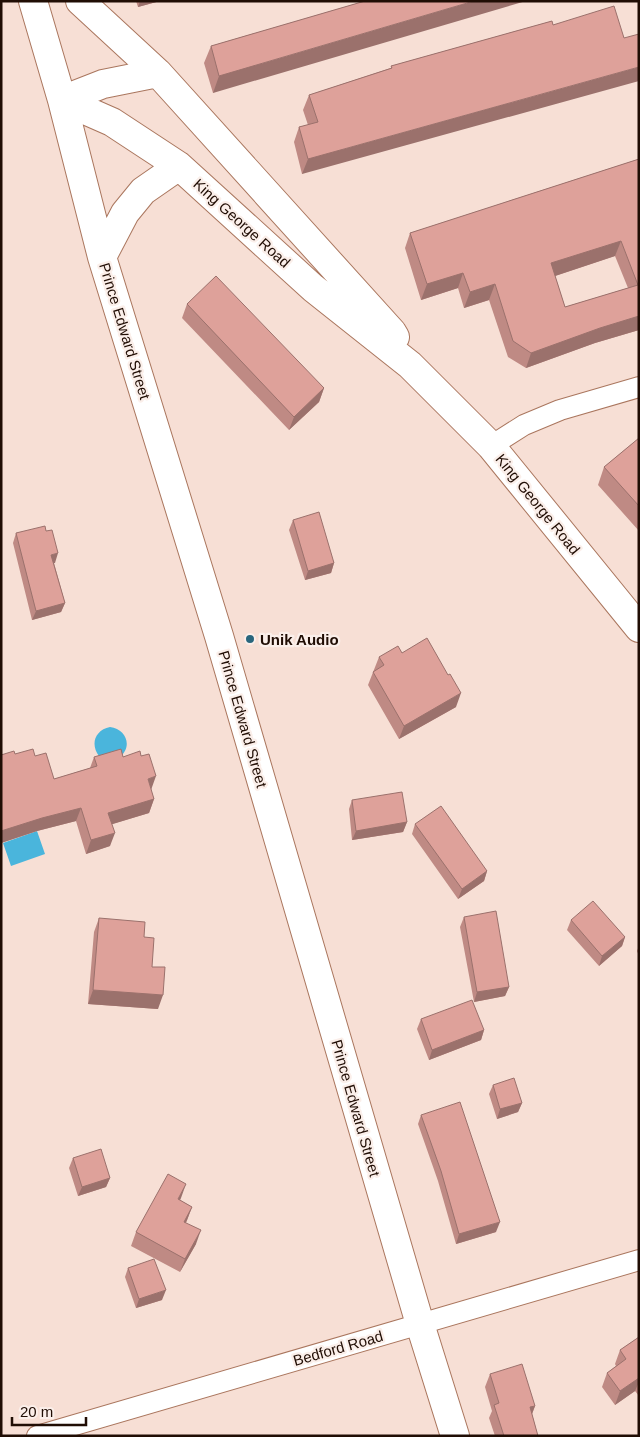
<svg xmlns="http://www.w3.org/2000/svg" width="640" height="1437" viewBox="0 0 640 1437" font-family="Arial,sans-serif">
  <style>
    .water { fill: #4ab5dc }
    .lines { fill: none; stroke-linecap: round; stroke-linejoin: round }
    .minor-casing { stroke: #aa765e; stroke-width: 22 }
    .secondary-casing { stroke: #aa765e; stroke-width: 30 }
    .minor { stroke: #fff; stroke-width: 20 }
    .secondary { stroke: #fff; stroke-width: 28 }
    .wall { fill: #bf8a84; fill-rule: evenodd }
    .shaded-wall { fill: #9b716c }
    .building { fill: #dea19a; stroke: #9b716c; fill-rule: evenodd }
    .poi-dot { fill: #29667d; stroke: #fbefea; stroke-width: 2 }
    .labels { text-anchor: middle; dominant-baseline: central; stroke-width: 4.5; stroke-linejoin: round; paint-order: stroke }
    .street-label { font-size: 15px; fill: #200d04; stroke: #fbefea }
    .poi-label { font-size: 15px; font-weight: bold; fill: #200d04; stroke: #fbefea; text-anchor: start }
  </style>
  <rect width="100%" height="100%" fill="#f7dfd5"/>
  <path class="water" d="M110 727C126 729 133 746 120 757L99 756C90 744 95 730 110 727Z
    M37 831 45 854 11 866 3 843Z"/>
  <g class="lines">
    <g class="minor-casing">
      <path id="minor" d="M491 446 524 425 560 410 639 387
        M37 1436 639 1260"/>
    </g>
    <g class="secondary-casing">
      <path id="secondary" d="M33 1 62 100 102 257 219 636 420 1324 455 1436
        M80 1 158 73 392 332 395 337
        M62 100 112 122 179 166 313 288 410 365 491 446 639 628
        M62 100 103 84 158 73
        M102 257 125 213 143 191 179 166"/>
    </g>
    <use href="#minor" class="minor"/>
    <use href="#secondary" class="secondary"/>
  </g>
  <path class="wall" d="M136 1H160L138 7Z
    M365 1 213 93 204 63 211 46Z
    M552 21 302 174 294 142 299 127 308 125 303 110 309 95 391 68V66Z
    M639 159V330L595 343 526 368 508 357 489 300 464 308 458 288 421 300 405 248 410 233ZM615 256 628 288 565 307 555 276Z
    M187 304 324 388 319 402 289 430 182 318Z
    M639 438V531L598 485 604 467Z
    M293 520 334 563 331 573 305 580 289 530Z
    M16 533 55 563H54L65 603 61 612 32 620 13 543Z
    M402 653 456 707 399 739 368 685 379 657Z
    M15 754 35 756 54 779 90 768 94 757H123L151 790 154 799 149 813 112 824 110 846 86 854 76 821 37 831 1 843V755Z
    M352 800 407 822 403 832 352 840 349 809Z
    M415 824 487 871 484 881 458 899 412 834Z
    M464 917 509 987 505 996 474 1002 460 927Z
    M99 918 152 967 158 1009 88 1004 94 932Z
    M571 920 625 937 622 946 599 966 567 930Z
    M639 946V956L637 951Z
    M421 1019 484 1030 481 1040 429 1060 417 1029Z
    M493 1085 522 1103 518 1112 497 1119 489 1094Z
    M421 1115 496 1232 456 1244 438 1181 418 1124Z
    M73 1158 110 1178 106 1187 78 1196 69 1168Z
    M181 1198 180 1200 192 1207 186 1223 196 1244 180 1272 131 1246 136 1232Z
    M128 1268 162 1300 136 1308 125 1277Z
    M639 1337V1396L635 1391 615 1405 602 1387 607 1373 616 1366 615 1364 620 1350Z
    M490 1374 535 1406 532 1414 538 1436H495L489 1418 492 1411 485 1387Z"/>
  <path class="shaded-wall" d="M140 1H160L138 7Z
    M474 1H526L213 93 219 76Z
    M639 67V81L302 174 308 159Z
    M621 241 615 256 546 279 551 263Z
    M463 273 458 288 421 300 427 284Z
    M495 284 489 300 464 308 470 292Z
    M639 316V330L595 343 526 368 531 353 600 328Z
    M324 388 319 402 289 430 294 417Z
    M58 553 55 563 48 564 51 555Z
    M334 563 331 573 305 580 308 571Z
    M65 603 61 612 32 620 36 611Z
    M461 693 456 707 399 739 404 726Z
    M156 776 151 790 148 779Z
    M154 799 149 813 103 827 108 813Z
    M81 808 76 821 37 831 1 843V831L42 818Z
    M407 822 403 832 352 840 356 831Z
    M115 833 110 846 86 854 91 840Z
    M487 871 484 881 458 899 462 889Z
    M625 937 622 946 599 966 602 956Z
    M509 987 505 996 474 1002 477 992Z
    M93 990 163 995 158 1009 88 1004Z
    M484 1030 481 1040 429 1060 432 1050Z
    M522 1103 518 1112 497 1119 500 1109Z
    M110 1178 106 1187 78 1196 82 1187Z
    M186 1184 181 1198 173 1213 178 1199Z
    M192 1207 187 1220 179 1236 184 1222Z
    M500 1222 496 1232 456 1244 459 1234Z
    M201 1230 196 1244 180 1272 185 1259Z
    M166 1290 162 1300 136 1308 139 1299Z
    M639 1378V1382L635 1391 615 1405 620 1391Z
    M535 1406 530 1419V1407Z"/>
  <path class="building" d="M365 1H474L219 76 211 46Z
    M614 6 624 38 639 34V67L308 159 299 127 318 122 309 95 392 68 391 66 552 21 553 25Z
    M639 159V316L600 328 531 353 513 341 495 284 470 292 463 273 427 284 410 233ZM621 241 638 285 565 307 551 263Z
    M216 276 324 388 294 417 187 304Z
    M639 438V506L604 467Z
    M319 512 334 563 308 571 293 520Z
    M45 526 46 531 52 530 58 553 51 555 65 603 36 611 16 533Z
    M427 638 448 675 450 674 461 693 404 726 373 672 384 665 379 657 398 646 402 653Z
    M33 749 35 756 46 753 54 779 97 766 94 757 121 749 123 757 140 751 141 756 149 754 156 776 148 779 154 799 108 813 115 833 91 840 81 808 42 818 1 831V755L14 751 15 754Z
    M402 792 407 822 356 831 352 800Z
    M441 806 487 871 462 889 415 824Z
    M593 901 625 937 602 956 571 920Z
    M496 911 509 987 477 992 464 917Z
    M99 918 145 922 144 937 154 938 152 967H165L163 995 93 990Z
    M472 1000 484 1030 432 1050 421 1019Z
    M514 1078 522 1103 500 1109 493 1085Z
    M460 1102 500 1222 459 1234 441 1171 421 1115Z
    M101 1149 110 1178 82 1187 73 1158Z
    M168 1174 186 1184 178 1199 192 1207 184 1222 201 1230 185 1259 136 1232Z
    M154 1259 166 1290 139 1299 128 1268Z
    M639 1337V1378L620 1391 607 1373 626 1359 620 1350Z
    M522 1364 535 1406 530 1407 538 1436H504L494 1405 499 1403 490 1374Z"/>
  <circle class="poi-dot" cx="250" cy="639" r="5"/>
  <g class="labels">
    <g class="street-label">
      <text transform="translate(242 223) rotate(42)">King George Road</text>
      <text transform="translate(125 331) rotate(73)">Prince Edward Street</text>
      <text transform="translate(538 504) rotate(51)">King George Road</text>
      <text transform="translate(243 719) rotate(74)">Prince Edward Street</text>
      <text transform="translate(356 1108) rotate(74)">Prince Edward Street</text>
      <text transform="translate(338 1348) rotate(-16)">Bedford Road</text>
    </g>
    <g class="poi-label">
      <text x="260" y="639">Unik Audio</text>
    </g>
  </g>
  <rect width="640" height="1437" fill="none" stroke="#200d04" stroke-width="5"/>
  <path d="M12 1417v8h74v-8" fill="none" stroke="#200d04" stroke-width="2.5"/>
  <text x="20" y="1417" font-size="15" fill="#200d04" stroke="#fbefea" stroke-width="4" paint-order="stroke">20 m</text>
</svg>
